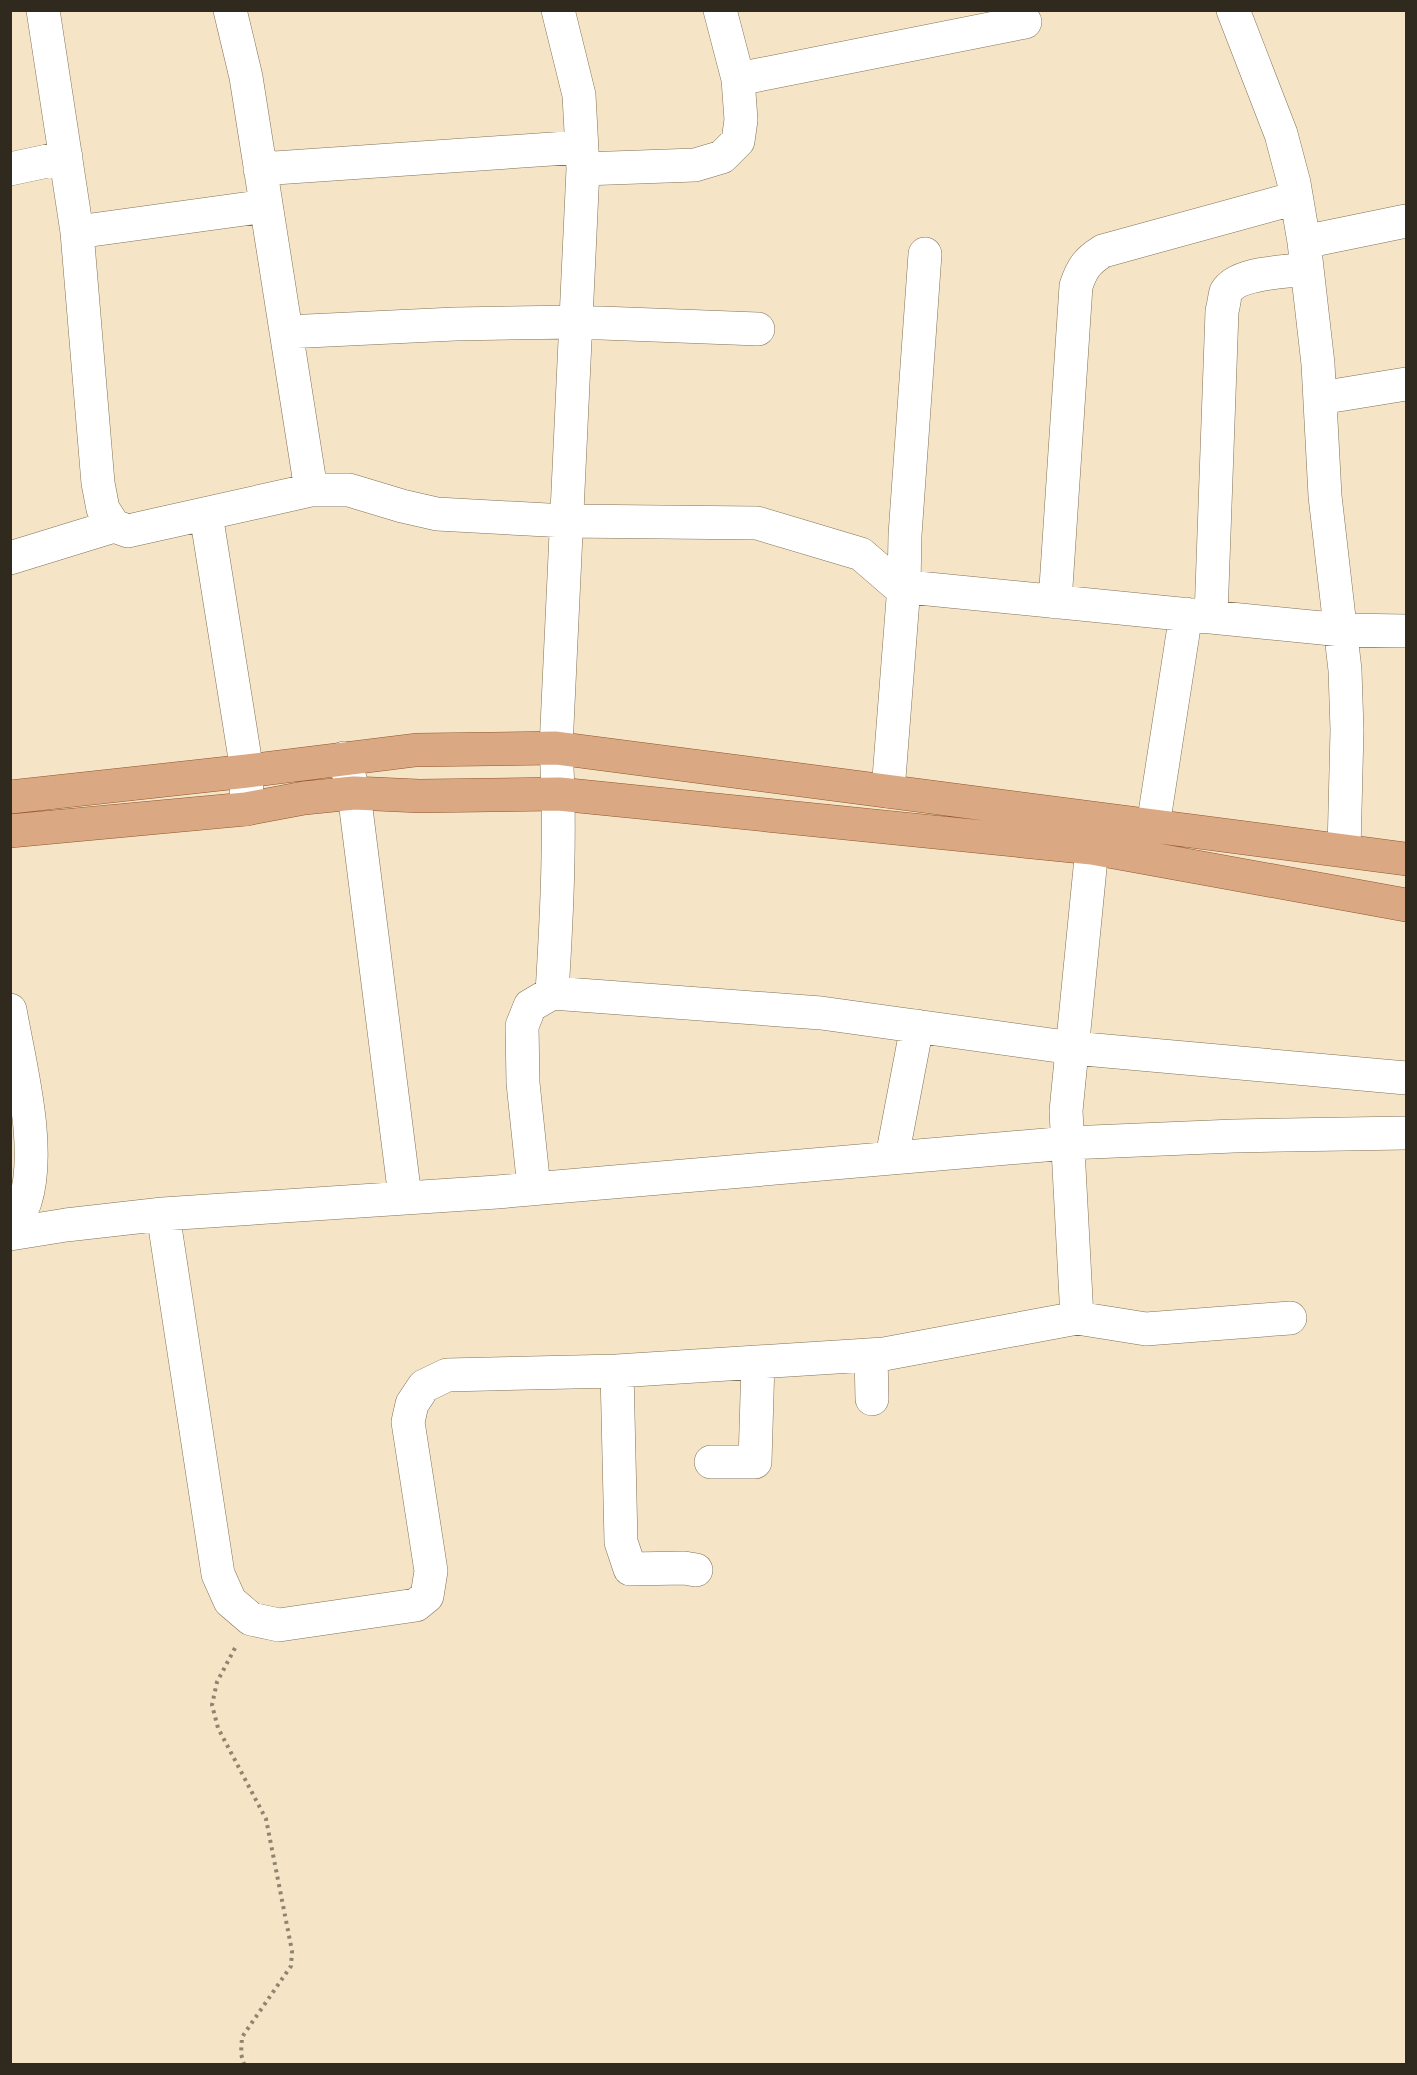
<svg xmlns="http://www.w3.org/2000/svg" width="1417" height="2075" viewBox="0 0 1417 2075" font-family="'PT Sans Narrow',sans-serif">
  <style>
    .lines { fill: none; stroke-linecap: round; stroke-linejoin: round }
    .minor-casing { stroke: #817156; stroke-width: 34 }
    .major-casing { stroke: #90562b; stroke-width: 34 }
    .path { stroke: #90846f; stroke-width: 4; stroke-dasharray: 3 4.5; stroke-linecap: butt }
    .minor { stroke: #fff; stroke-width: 33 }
    .major { stroke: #dba884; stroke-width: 33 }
  </style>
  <rect width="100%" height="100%" fill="#f6e4c6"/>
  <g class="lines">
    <g class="minor-casing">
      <path id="minor" d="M43 10 77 232 98 483 103 509 114 526 128 531 311 490H349L402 506 437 514 566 521 757 523 861 554 898 586 1342 630 1406 631
        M230 10 246 77 311 490
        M1233 10 1281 134 1294 183 1304 242 1318 364 1325 496 1345 670 1347 730 1344 850
        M738 79 1025 22
        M10 169 66 157
        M260 169 581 147
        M583 169 695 165 722 157 738 141 741 120 738 79 720 10
        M77 232 266 206
        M1304 242 1406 221
        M286 332 455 324 575 322 758 329
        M1320 398 1406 384
        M206 514 247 771 246 809
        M10 558 114 526
        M1055 602 1076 286C1082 268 1087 261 1103 251L1296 198
        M1211 617 1222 311C1224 305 1224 298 1226 292 1237 272 1286 272 1307 269
        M344 758 354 793 405 1197
        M888 791 904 586 905 535 925 254
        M1153 826 1186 614
        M552 993C557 912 561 830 556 748L583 169 579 95 558 10
        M10 1010C20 1066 42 1148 25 1202 21 1212 15 1222 10 1231
        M892 1157 917 1026
        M534 1188 523 1083 522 1026 530 1006 552 993 821 1013 1073 1048 1406 1078
        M163 1214 218 1574 230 1601 251 1619 279 1625 416 1605 427 1596 431 1571 408 1422 412 1404 424 1386 447 1375 617 1371 884 1354 1077 1318 1066 1111 1092 848 1103 822
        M10 1234 66 1225 163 1214 497 1192 1068 1143 1234 1136 1406 1133
        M1077 1318 1146 1329 1290 1318
        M871 1355 872 1399
        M617 1371 621 1542 630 1569 684 1568 696 1570
        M711 1462H755L758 1362"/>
    </g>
    <g class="major-casing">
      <path id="major" d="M10 797 247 771 416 750 556 748 1406 859
        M10 831 246 809 304 798 354 793 419 796 559 794 1092 848 1406 905"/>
    </g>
    <path class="path" d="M235 1648 217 1682 212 1705 218 1728 266 1819 292 1951 291 1966 242 2037 241 2054 244 2064"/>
    <use href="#minor" class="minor"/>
    <use href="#major" class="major"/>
  </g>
  <rect width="1417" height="2075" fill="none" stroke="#30291d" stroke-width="24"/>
</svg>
